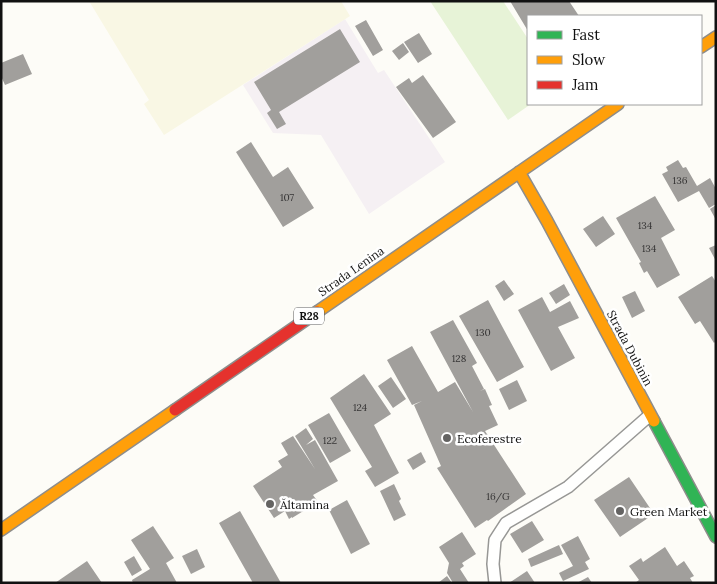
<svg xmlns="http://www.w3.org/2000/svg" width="717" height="584" viewBox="0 0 717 584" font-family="Lora,serif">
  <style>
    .industrial { fill: #f5f0f3 }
    .farmland { fill: #f9f7e4 }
    .green { fill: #e7f3d7 }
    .building { fill: #a19f9c }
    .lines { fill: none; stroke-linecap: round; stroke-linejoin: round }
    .lane-casing { stroke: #979795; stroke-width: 14 }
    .fast-casing { stroke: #8e8d8b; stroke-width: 14 }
    .slow-casing { stroke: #8e8d8b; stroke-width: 14 }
    .jam-casing { stroke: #8e8d8b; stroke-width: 14 }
    .lane { stroke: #fffffe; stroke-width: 11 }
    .fast { stroke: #30b455; stroke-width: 11 }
    .slow { stroke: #ff9f0a; stroke-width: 11 }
    .jam { stroke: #e5322d; stroke-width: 11 }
    .poi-dot { fill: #646362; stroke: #fff; stroke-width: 2 }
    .labels { text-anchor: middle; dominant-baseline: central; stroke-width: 5; stroke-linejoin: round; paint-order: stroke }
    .number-label { font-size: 10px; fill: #353434 }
    .shield { fill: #fff; stroke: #585858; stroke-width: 1 }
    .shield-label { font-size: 11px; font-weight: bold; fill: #111 }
    .street-label { font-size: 12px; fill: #111; stroke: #fff }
    .poi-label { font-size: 12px; fill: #111; stroke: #fff; text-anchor: start }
  </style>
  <rect width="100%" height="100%" fill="#fdfcf7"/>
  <path class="industrial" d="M345 19 378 73 384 70 445 162 369 214 321 135 273 133 243 85Z"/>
  <path class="farmland" d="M89 1H341L350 16 164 135 144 104 149 100Z"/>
  <path class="green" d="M430 1H503L528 39V104H531L508 120Z"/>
  <path class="building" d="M510 1H569L579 16H528V31Z
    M366 20 383 50 373 56 355 26Z
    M340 29 360 62 279 112 286 124 277 129 267 113 271 110 254 82Z
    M419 33 432 54 418 63 404 42Z
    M403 43 409 52 399 60 392 51Z
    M23 54 32 74 5 85 1 76V63Z
    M423 75 456 122 433 138 396 87 409 78 412 83Z
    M251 142 273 177 288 167 314 208 283 227 236 152Z
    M678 160 683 168 686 167 697 186 710 178 716 189V204L709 208 699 191 678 202 662 174 668 171 666 167Z
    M655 196 675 230 661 238 680 275 657 288 647 271 644 273 639 263 641 262 616 218Z
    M716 205V220L710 209Z
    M603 216 615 234 596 247 583 229Z
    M716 245V261L709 248Z
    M712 276 716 282V341L714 343 700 321 695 324 678 297Z
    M504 280 514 294 504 301 495 286Z
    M564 284 570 295 556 304 549 293Z
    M635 291 645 311 632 318 622 297Z
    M542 297 550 312 570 301 579 318 558 327 575 358 551 371 518 310Z
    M488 300 524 367 497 382 459 316Z
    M453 320 477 363 472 366 484 389 480 391 485 389 492 405 489 406 498 425 485 431 526 494 488 521 487 520 475 528 437 468 441 466 414 405 422 401 412 405 387 360 412 346 438 392 455 382 473 412 430 332Z
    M364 374 391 414 374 425 399 473 375 487 365 471 372 467 330 398Z
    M391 377 406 399 393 408 378 386Z
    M517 380 527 401 509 410 499 389Z
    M329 413 351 451 330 463 308 425Z
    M306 428 313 439 306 445 315 440 338 481 313 495 318 502 292 518V517L289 519 285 511 274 518 253 486 282 467 278 461 288 455 281 443 293 436 315 469 295 436Z
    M421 452 426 462 413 470 407 460Z
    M629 477 654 514 620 537 594 500Z
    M394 484 401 499 399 501 406 515 394 521 380 491Z
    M347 500 359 523 353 526 359 523 370 544 351 554 329 510Z
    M240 511 281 583H253L219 523Z
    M532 521 544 540 522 553 510 534Z
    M153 526 174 558 166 563 177 583H133L132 580 150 569 131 540Z
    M462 532 476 554 462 563 464 566 460 569 469 583H453L447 573 449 563 439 547Z
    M578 536 590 559 585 562 589 569 563 581 559 573 573 566 561 545Z
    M559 545 563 554 531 567 528 559Z
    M665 547 677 566 684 561 694 576 690 578 693 583H635L639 580 629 566 641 558 643 562Z
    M197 549 205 567 191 574 182 556Z
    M134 556 142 570 132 576 124 562Z
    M87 561 102 583H55Z
    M527 571 535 583H509Z
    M447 576 452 583H438Z
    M588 577 592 583H577Z"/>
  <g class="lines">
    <g class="lane-casing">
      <path id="lane" d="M495 583 493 564 495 540 506 523 568 487 650 415"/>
    </g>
    <g class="fast-casing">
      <path id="fast" d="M654 421 716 537"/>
    </g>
    <g class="slow-casing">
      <path id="slow" d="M701 47 716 37
        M519 172 547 221 654 421
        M317 312 618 104
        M1 530 175 410"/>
    </g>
    <g class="jam-casing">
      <path id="jam" d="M175 410 317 312"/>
    </g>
    <use href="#lane" class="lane"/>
    <use href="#fast" class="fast"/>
    <use href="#slow" class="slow"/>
    <use href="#jam" class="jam"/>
  </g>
  <g class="poi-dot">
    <circle cx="447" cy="438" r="5"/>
    <circle cx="270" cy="504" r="5"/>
    <circle cx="620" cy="511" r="5"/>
  </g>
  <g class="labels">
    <g class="number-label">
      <text x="680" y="180">136</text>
      <text x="287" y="197">107</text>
      <text x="645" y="225">134</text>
      <text x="649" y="248">134</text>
      <text x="483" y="332">130</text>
      <text x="459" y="358">128</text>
      <text x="360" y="407">124</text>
      <text x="330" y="440">122</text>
      <text x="498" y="496">16/G</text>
    </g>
    <rect class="shield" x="294" y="307.5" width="30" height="17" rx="4"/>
    <g class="shield-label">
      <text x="309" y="316">R28</text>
    </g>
    <g class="street-label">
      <text transform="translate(351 271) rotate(-35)">Strada Lenina</text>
      <text transform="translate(630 348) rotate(62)">Strada Dubinin</text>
    </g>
    <g class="poi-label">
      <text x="457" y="438">Ecoferestre</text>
      <text x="280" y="504">Ăltamina</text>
      <text x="630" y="511">Green Market</text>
    </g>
  </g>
  <rect width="717" height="584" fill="none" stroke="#111111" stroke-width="5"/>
  <rect x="527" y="15" width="175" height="90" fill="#ffffff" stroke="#a0a0a0"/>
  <rect x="537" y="31" width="25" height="8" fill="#30b455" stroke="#a0a0a0"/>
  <text x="572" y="40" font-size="15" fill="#111111">Fast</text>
  <rect x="537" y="56" width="25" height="8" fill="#ff9f0a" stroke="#a0a0a0"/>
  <text x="572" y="65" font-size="15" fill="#111111">Slow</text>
  <rect x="537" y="81" width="25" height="8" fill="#e5322d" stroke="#a0a0a0"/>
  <text x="572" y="90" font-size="15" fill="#111111">Jam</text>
</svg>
